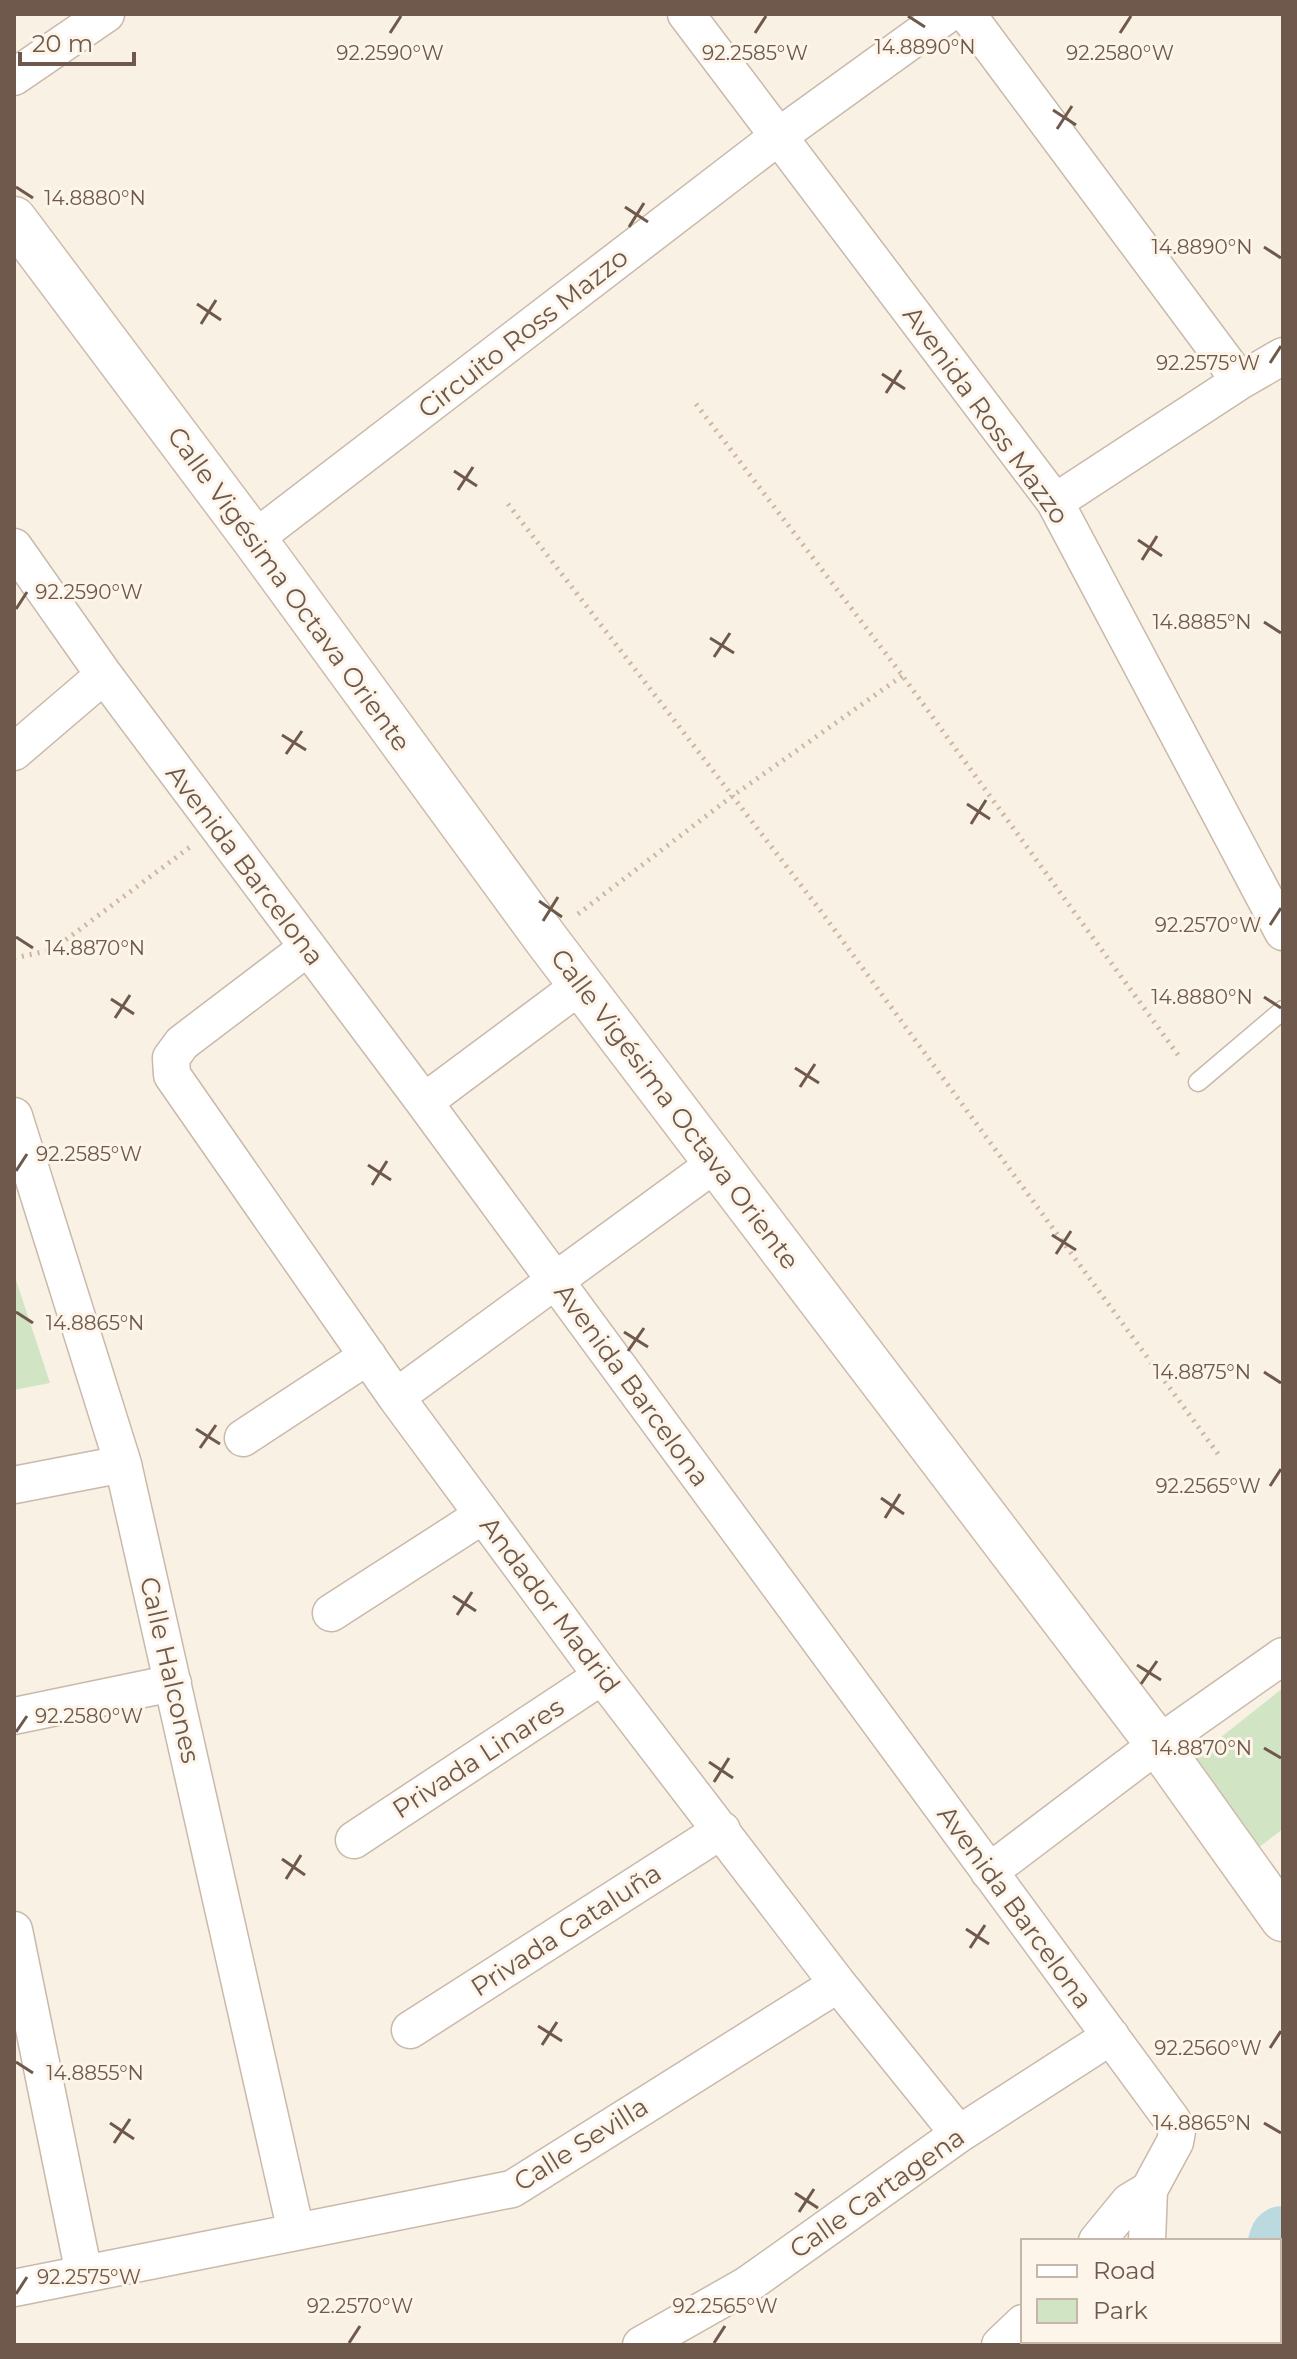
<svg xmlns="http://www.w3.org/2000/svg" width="1297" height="2359" viewBox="0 0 1297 2359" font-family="Montserrat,sans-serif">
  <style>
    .green { fill: #d1e5c4 }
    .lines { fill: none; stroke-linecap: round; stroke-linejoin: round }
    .river { stroke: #badae0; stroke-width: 68 }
    .lane-casing { stroke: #c9b9ab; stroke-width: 21 }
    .street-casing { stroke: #c9b9ab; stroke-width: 39 }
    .secondary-casing { stroke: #cebbac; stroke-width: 47 }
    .path { stroke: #d0b4a2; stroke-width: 5; stroke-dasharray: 2 6; stroke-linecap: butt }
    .lane { stroke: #fff; stroke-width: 18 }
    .street { stroke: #fff; stroke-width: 36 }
    .secondary { stroke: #fff; stroke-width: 44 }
    .ticks { fill: none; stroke: #6e594c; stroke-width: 3 }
    .labels { text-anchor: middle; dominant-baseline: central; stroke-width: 6; stroke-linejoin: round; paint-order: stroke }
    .street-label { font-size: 26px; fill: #6e594c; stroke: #fdf5e9 }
    .ticks-label { font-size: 20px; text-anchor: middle; fill: #6e594c; stroke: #fdf5e9; stroke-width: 6; stroke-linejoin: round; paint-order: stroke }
  </style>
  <rect width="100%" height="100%" fill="#f9f1e3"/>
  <path class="green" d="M14 1274 50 1383 14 1390Z
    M1283 1688V1829L1250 1854 1187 1764Z"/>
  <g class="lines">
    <path class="river" d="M1279 2254 1283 2240
      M1253 2345 1254 2341"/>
    <g class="lane-casing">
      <path id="lane" d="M1198 1082 1283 1010"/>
    </g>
    <g class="street-casing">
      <path id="street" d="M686 14 1055 502 1283 932
        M967 14 1240 381
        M14 77 106 14
        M1055 502 1240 381 1283 356
        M254 539 779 136 948 14
        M14 547 104 675 424 1102 1172 2120 1177 2131 1175 2142 1149 2190 1147 2241
        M14 752 104 675
        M307 948 182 1043 171 1058 172 1075 396 1397 602 1676 838 1984 959 2134
        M424 1102 581 985
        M14 1116 123 1464 296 2232
        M396 1397 716 1163
        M243 1438 368 1356
        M14 1485 123 1464
        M331 1613 483 1515
        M14 1716 173 1683
        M354 1840 602 1676
        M989 1872 1158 1744 1283 1656
        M14 1930 84 2274
        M410 2030 722 1830
        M1097 2241 1129 2202 1149 2190
        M14 2288 512 2189 838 1984
        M641 2345 747 2285 959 2134 1111 2036
        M1000 2345 1023 2323
        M1130 2345 1132 2341"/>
    </g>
    <g class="secondary-casing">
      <path id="secondary" d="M14 219 254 539 546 939 1158 1744 1283 1919"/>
    </g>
    <path class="path" d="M696 404 902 675 1181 1059
      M508 504 820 910 1221 1458
      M578 914 731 797 902 676
      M14 958 52 950 190 847"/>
    <use href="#lane" class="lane"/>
    <use href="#street" class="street"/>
    <use href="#secondary" class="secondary"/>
  </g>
  <path class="ticks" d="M908 16 925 27M390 33 401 16M755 33 766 16M1120 33 1131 16M1053 110 1076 125M1057 129 1072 106M16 187 33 198M625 207 648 222M629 227 644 203M1264 247 1281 258M197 304 221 320M201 324 216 300M1270 363 1281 346M882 374 905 389M886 393 901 370M454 471 477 486M458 490 473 467M1138 540 1162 556M1142 560 1157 536M16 609 27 592M1264 622 1281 633M710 638 734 653M714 657 730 633M282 735 306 750M286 754 302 731M967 804 990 819M971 824 986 800M539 901 562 917M543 921 558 897M1270 925 1281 908M16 937 33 948M1264 997 1281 1008M111 999 134 1014M115 1018 130 995M795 1068 819 1083M800 1087 815 1064M368 1165 391 1180M16 1171 27 1154M372 1185 387 1161M1052 1235 1076 1250M1056 1254 1071 1231M16 1312 33 1323M624 1332 648 1347M628 1351 644 1328M1264 1372 1281 1383M196 1429 220 1444M200 1448 216 1425M1270 1486 1281 1469M881 1498 904 1514M885 1518 900 1494M453 1596 476 1611M457 1615 472 1592M1137 1665 1161 1680M1141 1684 1157 1661M16 1732 27 1716M1264 1748 1281 1758M709 1762 733 1778M714 1782 729 1758M282 1859 305 1875M286 1879 301 1855M966 1929 989 1944M970 1948 985 1925M538 2026 562 2041M542 2045 557 2022M1270 2048 1281 2031M16 2062 33 2073M110 2123 134 2139M1264 2123 1281 2133M114 2143 130 2119M795 2193 818 2208M799 2212 814 2189M16 2294 27 2277M349 2343 360 2326M714 2343 725 2326"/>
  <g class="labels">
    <g class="street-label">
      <text transform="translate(523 333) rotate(-38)">Circuito Ross Mazzo</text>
      <text transform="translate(986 415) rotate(54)">Avenida Ross Mazzo</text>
      <text transform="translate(289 589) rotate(54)">Calle Vigésima Octava Oriente</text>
      <text transform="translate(245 865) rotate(53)">Avenida Barcelona</text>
      <text transform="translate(675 1109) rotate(53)">Calle Vigésima Octava Oriente</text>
      <text transform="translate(632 1385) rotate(54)">Avenida Barcelona</text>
      <text transform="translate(550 1605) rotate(53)">Andador Madrid</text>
      <text transform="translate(170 1670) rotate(77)">Calle Halcones</text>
      <text transform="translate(478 1758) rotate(-33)">Privada Linares</text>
      <text transform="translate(1015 1907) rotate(54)">Avenida Barcelona</text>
      <text transform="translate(566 1930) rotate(-33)">Privada Cataluña</text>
      <text transform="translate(581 2144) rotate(-32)">Calle Sevilla</text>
      <text transform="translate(877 2193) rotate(-35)">Calle Cartagena</text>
    </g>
  </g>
  <g class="ticks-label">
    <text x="925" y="54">14.8890°N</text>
    <text x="390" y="60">92.2590°W</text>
    <text x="755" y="60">92.2585°W</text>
    <text x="1120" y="60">92.2580°W</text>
    <text x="95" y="205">14.8880°N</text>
    <text x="1202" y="254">14.8890°N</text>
    <text x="1208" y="370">92.2575°W</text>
    <text x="89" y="599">92.2590°W</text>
    <text x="1202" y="629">14.8885°N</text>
    <text x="1208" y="932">92.2570°W</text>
    <text x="95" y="955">14.8870°N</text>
    <text x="1202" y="1004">14.8880°N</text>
    <text x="89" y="1161">92.2585°W</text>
    <text x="95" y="1330">14.8865°N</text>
    <text x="1202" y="1379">14.8875°N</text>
    <text x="1208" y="1493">92.2565°W</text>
    <text x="89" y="1723">92.2580°W</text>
    <text x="1202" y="1755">14.8870°N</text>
    <text x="1208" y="2055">92.2560°W</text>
    <text x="95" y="2080">14.8855°N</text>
    <text x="1202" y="2130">14.8865°N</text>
    <text x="89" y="2284">92.2575°W</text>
    <text x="360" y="2313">92.2570°W</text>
    <text x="725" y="2313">92.2565°W</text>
  </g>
  <rect width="1297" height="2359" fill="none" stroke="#6e594c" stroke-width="32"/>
  <rect x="1021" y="2239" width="260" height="104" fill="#fdf5e9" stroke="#c4b7aa" stroke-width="2"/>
  <rect x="1037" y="2265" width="40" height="12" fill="#ffffff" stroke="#c4b7aa" stroke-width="2"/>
  <text x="1093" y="2279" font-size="24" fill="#6e594c">Road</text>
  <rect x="1037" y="2299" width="40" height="24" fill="#d1e5c4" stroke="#c4b7aa" stroke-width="2"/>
  <text x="1093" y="2319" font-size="24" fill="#6e594c">Park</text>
  <path d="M20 52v12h114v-12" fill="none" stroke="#6e594c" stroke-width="4"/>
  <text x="32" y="52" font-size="24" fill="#6e594c" stroke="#fdf5e9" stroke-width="6" paint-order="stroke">20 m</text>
</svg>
